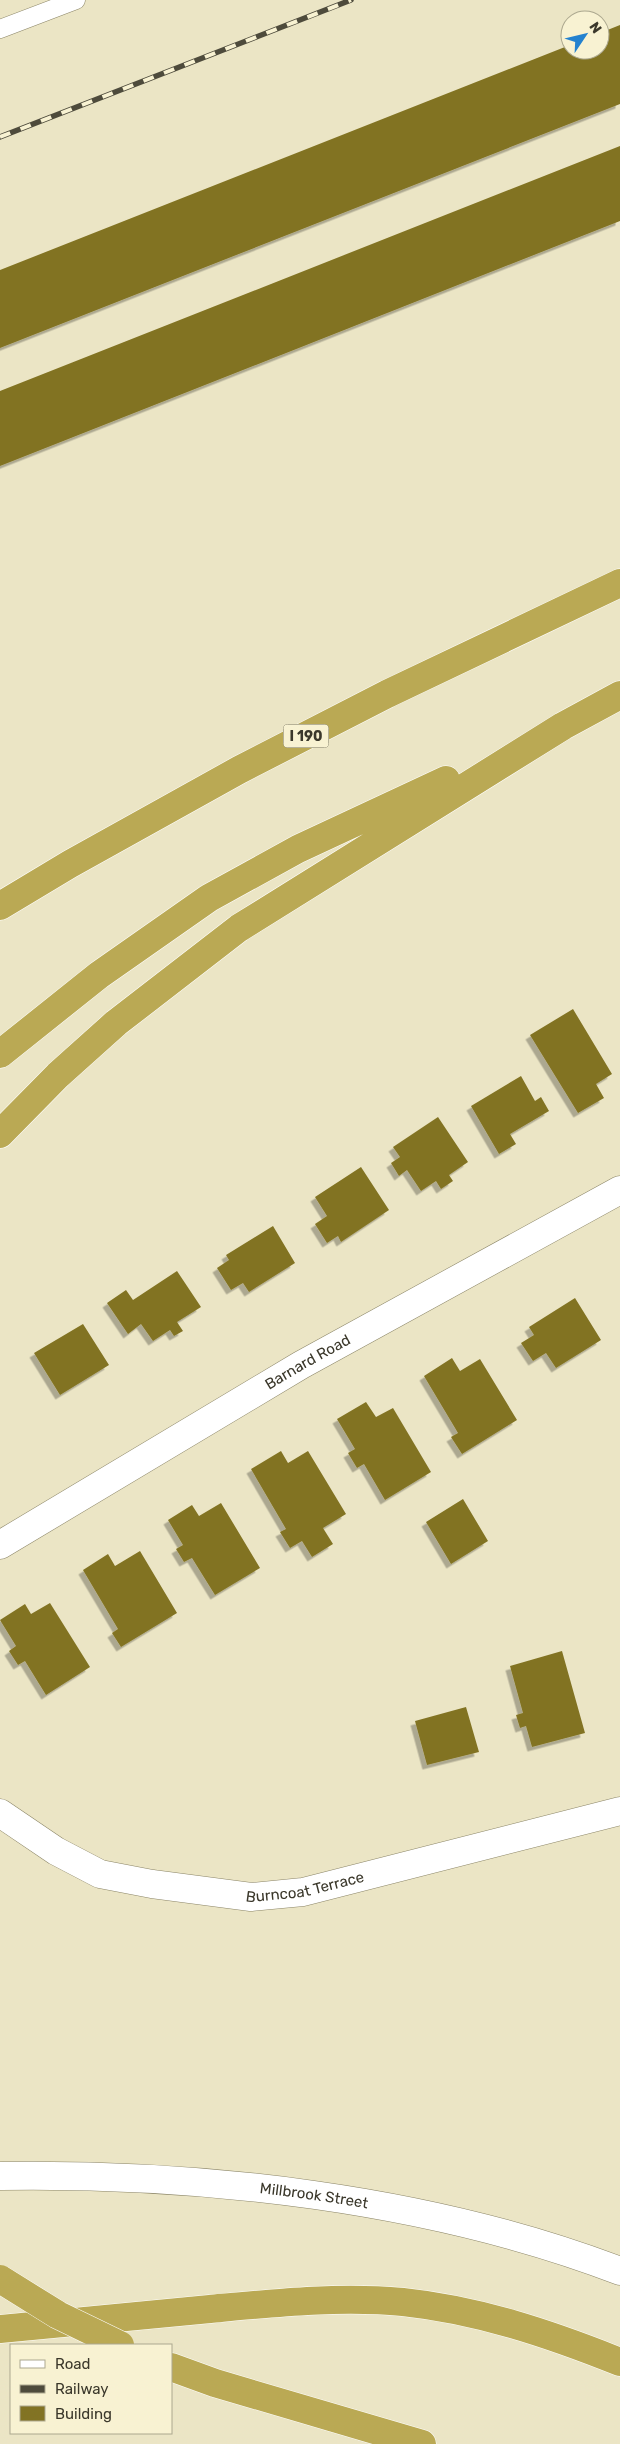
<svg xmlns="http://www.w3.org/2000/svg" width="620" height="2444" viewBox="0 0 620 2444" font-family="Rubik,sans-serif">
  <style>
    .building { fill: #827324; filter: url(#shadow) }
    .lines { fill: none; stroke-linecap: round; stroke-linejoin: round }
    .service-casing { stroke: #8b8567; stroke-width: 19 }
    .minor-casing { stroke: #8b8567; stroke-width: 29 }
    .secondary-casing { stroke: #8b8567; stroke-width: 29 }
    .motorway-casing { stroke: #fff; stroke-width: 29 }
    .service { stroke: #fff; stroke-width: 18 }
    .minor { stroke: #fff; stroke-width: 28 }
    .secondary { stroke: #fff; stroke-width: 28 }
    .motorway { stroke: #baa954; stroke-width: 28 }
    .rail-casing { stroke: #4e4b3c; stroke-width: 5.5 }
    .rail { stroke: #f8f2d2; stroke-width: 4; stroke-dasharray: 11; stroke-linecap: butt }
    .motorway-bridge-casing { stroke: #fff; stroke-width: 29; stroke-linecap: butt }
    .motorway-bridge { stroke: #baa954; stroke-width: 28 }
    .labels { text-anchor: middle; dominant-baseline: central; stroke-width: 5; stroke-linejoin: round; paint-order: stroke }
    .shield { fill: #f8f2d2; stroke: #74705d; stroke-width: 1 }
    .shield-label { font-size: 14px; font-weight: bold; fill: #3b382b }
    .street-label { font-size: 15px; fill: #3b382b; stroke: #f8f2d2 }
  </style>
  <defs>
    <filter id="shadow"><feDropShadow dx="-4.5" dy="4.5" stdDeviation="0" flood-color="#0004"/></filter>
  </defs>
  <rect width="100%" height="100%" fill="#ebe5c5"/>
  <path class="building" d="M620 25V104L0 348V270L570 45V50H600V33Z
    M620 146V221L0 466V391Z
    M573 1009 612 1074 596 1084 604 1098 578 1113 530 1035Z
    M521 1076 535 1101 541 1097 549 1111 510 1134 516 1144 499 1154 471 1106Z
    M438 1117 468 1162 449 1175 453 1181 441 1189 436 1181 421 1191 407 1170 399 1176 391 1163 400 1157 393 1147Z
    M361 1167 389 1210 341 1242 338 1236 327 1243 315 1224 327 1216 315 1197Z
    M273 1226 295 1263 249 1292 243 1283 231 1290 217 1268 229 1260 226 1255Z
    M177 1271 201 1307 177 1322 183 1331 174 1336 170 1330 153 1341 141 1324 128 1334 107 1303 126 1290 133 1300Z
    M575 1298 601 1340 556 1368 546 1353 533 1361 521 1343 534 1335 529 1327Z
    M83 1324 109 1365 60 1395 34 1353Z
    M452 1358 460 1371 480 1359 517 1420 462 1454 451 1437 458 1433 424 1376Z
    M366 1402 376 1417 393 1408 431 1472 385 1500 364 1464 357 1468 348 1453 355 1449 337 1419Z
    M281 1451 288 1463 308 1451 346 1514 323 1528 333 1544 312 1557 302 1541 290 1548 280 1532 286 1529 251 1469Z
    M463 1499 488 1541 451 1564 426 1522Z
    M221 1503 260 1568 215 1595 192 1558 184 1562 176 1549 183 1545 168 1520 192 1505 199 1516Z
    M140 1551 177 1613 121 1647 112 1633 118 1629 83 1570 108 1554 115 1566Z
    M50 1603 90 1667 46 1695 25 1661 18 1665 9 1651 16 1646 0 1620 25 1604 31 1614Z
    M562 1651 585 1733 532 1747 526 1726 520 1728 516 1715 523 1713 510 1666Z
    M466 1707 479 1752 427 1765 415 1721Z"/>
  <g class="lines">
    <g class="service-casing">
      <path id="service" d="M0 29 76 0"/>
    </g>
    <g class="minor-casing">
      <g id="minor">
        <path id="s1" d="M0 1545 301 1365 620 1190"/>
        <path id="s2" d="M0 1813 56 1851 100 1874 152 1884 251 1897 303 1892 620 1811"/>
      </g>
    </g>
    <g class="secondary-casing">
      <g id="secondary">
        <path id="s3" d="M0 2176C203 2173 429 2198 620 2271"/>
      </g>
    </g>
    <g class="motorway-casing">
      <path id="motorway" d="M0 906 70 864 239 770 387 694 620 583
        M0 1054 99 975 209 898 298 849 446 780
        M0 1134 58 1075 116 1023 239 928 563 726 620 695
        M0 2329C70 2322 140 2315 210 2309 274 2303 339 2296 403 2302 479 2310 550 2334 620 2362
        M171 2367 215 2383 422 2444"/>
    </g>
    <use href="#service" class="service"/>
    <use href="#minor" class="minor"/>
    <use href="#secondary" class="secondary"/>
    <use href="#motorway" class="motorway"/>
    <g class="rail-casing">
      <path id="rail" d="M0 137 351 0"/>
    </g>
    <use href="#rail" class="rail"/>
    <g class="motorway-bridge-casing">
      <path id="motorway-bridge" d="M0 2279 58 2315 120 2345"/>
    </g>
    <use href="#motorway-bridge" class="motorway-bridge"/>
  </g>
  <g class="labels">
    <rect class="shield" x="283.5" y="724.5" width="45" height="23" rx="4"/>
    <g class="shield-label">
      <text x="306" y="736">I 190</text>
    </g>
    <g class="street-label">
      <text stroke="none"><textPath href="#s1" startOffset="358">Barnard Road</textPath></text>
      <text stroke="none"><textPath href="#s2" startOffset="325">Burncoat Terrace</textPath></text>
      <text stroke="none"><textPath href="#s3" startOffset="315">Millbrook Street</textPath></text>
    </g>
  </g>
  <rect x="10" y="2344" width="162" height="90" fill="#f8f2d2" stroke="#aca88f"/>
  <rect x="20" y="2360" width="25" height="8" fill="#ffffff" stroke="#aca88f"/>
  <text x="55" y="2369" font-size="15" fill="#3b382b">Road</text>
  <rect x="20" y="2385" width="25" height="8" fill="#4e4b3c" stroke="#aca88f"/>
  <text x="55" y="2394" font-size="15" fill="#3b382b">Railway</text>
  <rect x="20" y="2406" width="25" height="15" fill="#827324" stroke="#aca88f"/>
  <text x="55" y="2419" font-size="15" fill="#3b382b">Building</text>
  <g transform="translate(585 35) rotate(55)"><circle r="24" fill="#f8f2d2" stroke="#aca88f"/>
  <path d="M0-4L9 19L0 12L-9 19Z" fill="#2482cf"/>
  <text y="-8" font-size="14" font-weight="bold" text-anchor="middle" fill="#3b382b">N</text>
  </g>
</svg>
